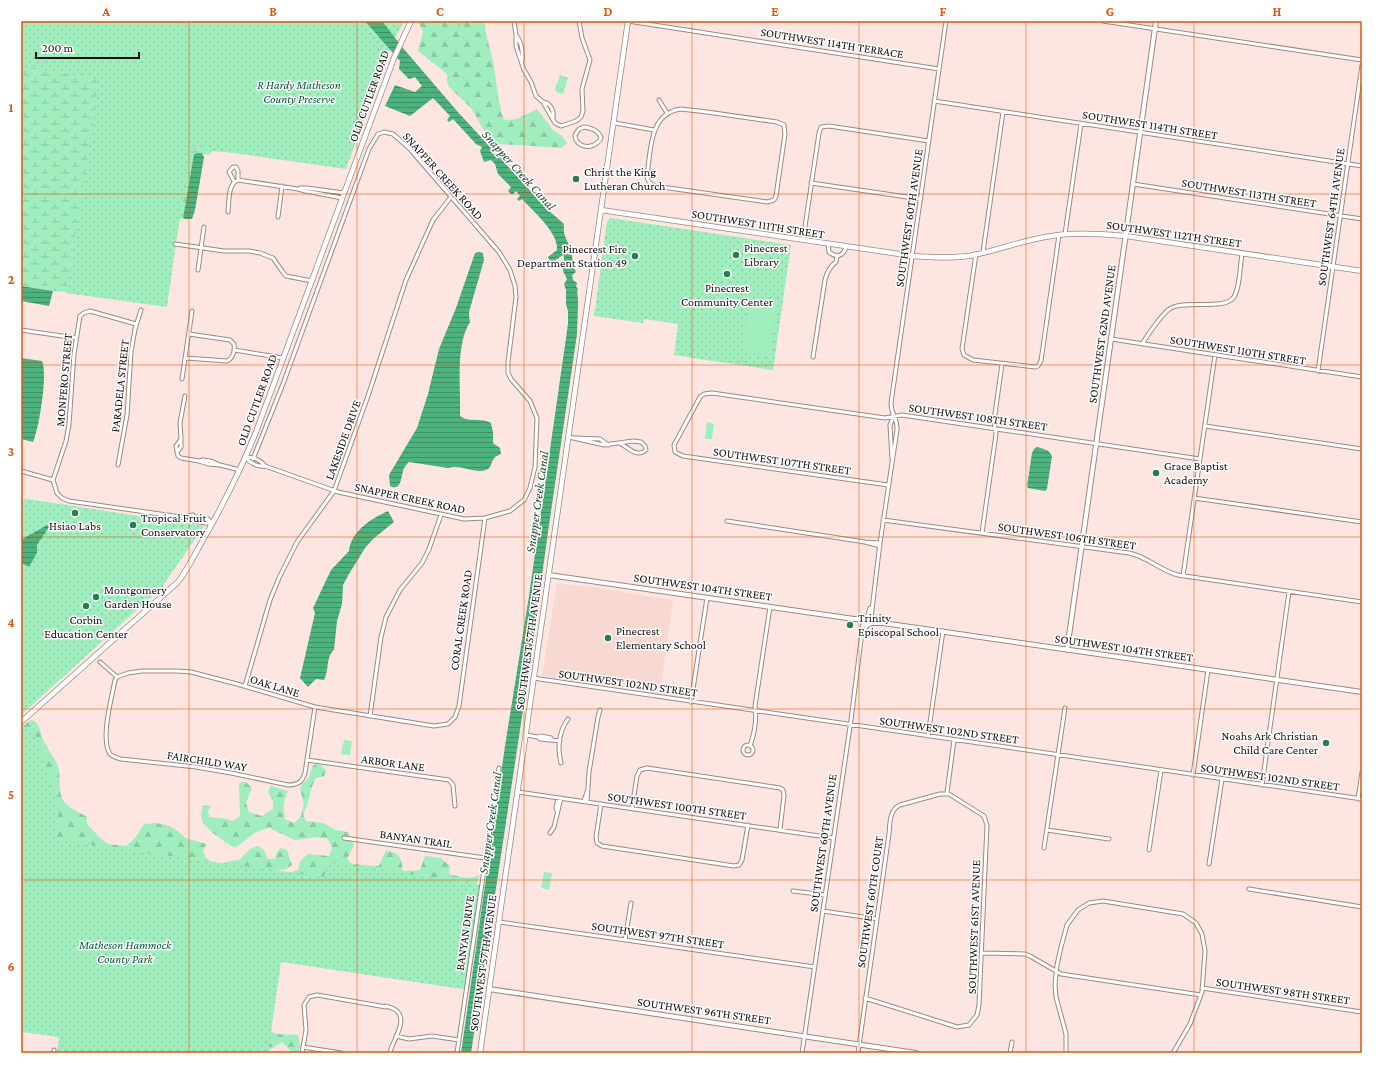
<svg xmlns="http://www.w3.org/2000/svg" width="1383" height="1074" viewBox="0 0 1383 1074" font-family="'Crimson Pro',serif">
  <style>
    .built { fill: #f8d9d2 }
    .grass { fill: url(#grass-tufts) }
    .forest { fill: url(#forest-firs) }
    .wetland { fill: url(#wetland-marsh) }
    .park { fill: url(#park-dots) }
    .pitch { fill: #a0edbe }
    .water { fill: url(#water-rules) }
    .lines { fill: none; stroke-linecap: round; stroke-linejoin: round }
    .minor-casing { stroke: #9c8883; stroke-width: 5 }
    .tertiary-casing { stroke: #9c8883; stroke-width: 6 }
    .secondary-casing { stroke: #9c8883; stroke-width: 6 }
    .minor { stroke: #fff; stroke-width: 3 }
    .tertiary { stroke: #fff; stroke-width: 4 }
    .secondary { stroke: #fff; stroke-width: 4.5 }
    .grid { fill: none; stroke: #de550c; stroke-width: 1; stroke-opacity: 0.55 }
    .poi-dot { fill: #267d51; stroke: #fff; stroke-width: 1.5 }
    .labels { text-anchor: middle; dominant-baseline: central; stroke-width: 3; stroke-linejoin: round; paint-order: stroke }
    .street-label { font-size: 12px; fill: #170f0e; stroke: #fff }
    .park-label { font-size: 12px; font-style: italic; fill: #055834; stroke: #fff }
    .poi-label { font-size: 12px; fill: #170f0e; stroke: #fff; text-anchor: start }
    .water-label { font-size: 13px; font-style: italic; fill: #234d35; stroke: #fff }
    .neatline { fill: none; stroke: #de550c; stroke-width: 1.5 }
    .grid-label { font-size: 13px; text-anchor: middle; font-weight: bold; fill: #de550c }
  </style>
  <defs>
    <pattern id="grass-tufts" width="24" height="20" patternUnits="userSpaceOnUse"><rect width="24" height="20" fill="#a0edbe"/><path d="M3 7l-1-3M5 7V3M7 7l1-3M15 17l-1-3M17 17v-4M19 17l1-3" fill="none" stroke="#89caa2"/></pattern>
    <pattern id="forest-firs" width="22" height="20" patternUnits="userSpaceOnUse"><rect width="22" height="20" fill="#a0edbe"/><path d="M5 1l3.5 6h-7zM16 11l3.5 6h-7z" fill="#89caa2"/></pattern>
    <pattern id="wetland-marsh" width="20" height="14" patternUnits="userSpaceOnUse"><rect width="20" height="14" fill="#a0edbe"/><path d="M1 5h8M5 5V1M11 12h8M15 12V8" fill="none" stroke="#89caa2"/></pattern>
    <pattern id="park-dots" width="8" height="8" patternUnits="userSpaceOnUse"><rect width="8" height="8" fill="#a0edbe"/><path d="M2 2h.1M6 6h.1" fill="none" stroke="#89caa2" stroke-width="1.8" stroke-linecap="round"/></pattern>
    <pattern id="water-rules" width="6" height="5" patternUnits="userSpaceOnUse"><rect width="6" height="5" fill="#4cb37c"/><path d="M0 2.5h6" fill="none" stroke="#3e9064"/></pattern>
  </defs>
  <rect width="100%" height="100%" fill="#fde6e1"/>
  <path class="built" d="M557 583 598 588 673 600 660 693 542 676Z"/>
  <path class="grass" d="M445 21H463L460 30H450Z"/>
  <path class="forest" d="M419 21H445L450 30H460L463 21H485C485 35 490 47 493 61 497 82 497 100 504 120L517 119 537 109 553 130 562 136 567 143 561 148 499 144 490 141 471 108 449 87 447 81V74L418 51 423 31 418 23Z
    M31 720C41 722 39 732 43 739 46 747 57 761 58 767 61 776 58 789 62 798 65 807 79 812 87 817V824L100 838 108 844 126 846C137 838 137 835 144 824L156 823 167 825 175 829 186 838 207 844 203 850 206 858 217 865 230 861 239 860 250 849 258 846 264 850 268 859H275L276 854 280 848 287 850 292 865 285 870H266L285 874 298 870 300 861 308 854 329 856 332 848 328 839 317 837 295 840 269 828 256 832 235 848C225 842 202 828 201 816 201 813 202 809 203 806L211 805 208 811 209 817 227 819 232 821 240 816 239 785 241 782H246L252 788 246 803 249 812 262 816 273 809V802L268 791 271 786 288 791C283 801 283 809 285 819L294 823 301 816 304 805 300 788 302 784 309 777 312 767 316 763 322 766 326 770 324 776 316 778C309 789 310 803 303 814L306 821 323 823 336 830 348 832 354 845 347 859 352 864 379 866 386 850C400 854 401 856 403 871L420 870 425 856 441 858 450 866 449 874C458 877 469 879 479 876L474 896 335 940 63 1038 21 1028V727Z
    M259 1028 278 1034 298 1035C300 1040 301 1048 298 1053H290V1050L282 1042 265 1053Z"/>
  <path class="wetland" d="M21 21 242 153 212 151 209 155 197 153 194 154 183 218 175 221 85 293 53 291 21 286Z"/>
  <path class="park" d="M21 21H405L399 30 386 58 346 169 190 147 167 307 66 293 100 79 21 66Z
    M560 75 568 78 563 94 556 92 555 89Z
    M611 218 791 245 773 370 674 355 678 324 644 319 643 323 594 316 607 221Z
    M21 498 204 526 162 587 21 715Z
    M32 724 59 808 55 840 324 877 327 861 485 886 469 990 281 962 268 1053H57L59 1037 21 1032V734Z"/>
  <path class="pitch" d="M561 77 567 79 563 90 557 88Z
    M749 301 777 305 770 357 742 352Z
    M707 422 714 424 712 439H705Z
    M344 740 352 741 350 755 341 754Z
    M544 872 552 873 549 890 541 888Z"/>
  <path class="water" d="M365 21H382L403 48 457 111 548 210 564 224C563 235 566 238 570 247 573 256 572 264 576 272L572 275 573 280 577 283 576 287 578 288C576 294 579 298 578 304 578 314 577 324 577 334L548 532 528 677 471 1053H461L505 746 529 596 568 324V311L566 304V290L564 284 567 279 563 271 564 256 563 255 551 263 548 257 557 250C559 233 533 211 522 199L519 201 517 199 520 196 516 191 512 195 508 191 511 187 498 174 495 164 491 160 484 162 480 151 482 147 476 144 453 119 449 122 447 120 450 116 433 98 410 116 385 106 395 85 415 92 422 86 415 77 409 79 399 69 400 61Z
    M197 153H202L204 157 195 210 192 219H185L183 218 194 154Z
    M479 252 483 253 484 260 469 312V316L470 322C455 345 461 389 460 416 468 423 481 417 491 423L493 432V443L500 448 501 454C499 455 497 456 495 457 491 461 492 468 486 470 474 474 461 464 448 468L409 462C408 462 405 467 404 468 401 475 402 492 390 486L389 475 417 428 428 394 439 349 456 308 475 253Z
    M21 286 53 291 49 306 21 301Z
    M21 358 42 361C48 373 39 429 33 442L21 439Z
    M1037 447C1043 449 1049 449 1052 456L1047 489 1045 491 1028 488 1027 486 1032 453 1034 449Z
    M388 511 394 522 373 539 365 548 349 574 343 585 342 604 337 621 334 650C326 656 329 672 324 680L316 679 308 687 300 678 315 613 313 608 331 570 349 551C351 531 372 518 388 511Z
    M47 525 49 527 37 545V553L29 567 21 563V540Z"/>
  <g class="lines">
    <g class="minor-casing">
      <path id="minor" d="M514 21 516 35V46L524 70 531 82 536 96 543 102 555 123 561 126 576 121 581 117 583 111 582 89 590 60 582 38 579 21
        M628 21 939 69
        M1103 21 1362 60
        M516 35C522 43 523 52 522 61
        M659 100 667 113
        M934 101 1362 166
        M543 102C551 103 554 111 553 118
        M681 109 707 112 777 122 784 125 785 134 776 196 774 200 767 202 655 186C650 184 647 181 647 175 651 150 649 113 681 109Z
        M615 123 654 130
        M584 127C592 128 599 131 601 138 599 142 595 145 591 146 583 148 575 143 575 135L579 129Z
        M234 181 229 172 233 167H236L238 171V180
        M811 183 921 199
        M1133 184 1362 219
        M300 188H307L344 193
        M228 212C229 202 228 183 238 180L298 189 305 191 342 198
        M278 217 282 186
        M1065 234 1081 124
        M803 240 819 133 821 127 829 126 929 141
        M175 244 224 251H249L260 253 273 258 282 271 286 276 312 281
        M828 244 829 252C836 258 843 257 846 247
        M983 252 1003 112
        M976 254 962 349 964 355 973 360 1035 367 1038 366 1041 361 1059 235
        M198 270 204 227
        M136 324 90 311 84 313 80 316 74 354 69 424 66 441 53 480 57 493 62 498 69 501 181 517 188 520 212 524
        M21 330 76 338
        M1111 339 1362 377
        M1142 344C1147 336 1163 312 1171 308 1185 300 1224 310 1233 298 1240 290 1240 265 1242 254
        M234 350 283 358
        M813 357 825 280C826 274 831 265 836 262L837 256
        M186 358 227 361C233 358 235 351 234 344L230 340 189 334
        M1318 371 1362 65
        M182 379 192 311
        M1205 426 1362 449
        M569 437 604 445 633 441 641 442 645 446 646 450C637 458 629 448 621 444
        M576 438 600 439 608 445
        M181 439 180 423 185 396
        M177 452 181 447V439L176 446 178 456 181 458 199 461
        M246 457C253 457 261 460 265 466L338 492 464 519 485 518 510 511 524 500 530 488 535 467 537 418 530 401 511 379 508 373V362L516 297 515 286 510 270 499 252 409 148 393 134 384 132 378 134 369 149 283 384 253 459
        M246 458C250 463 258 467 265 466
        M892 459 890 425 894 416
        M203 460 211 461 220 465 208 464 199 461Z
        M118 465 127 415 131 352 135 329 141 310
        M220 465 240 470
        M21 471 53 480
        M888 485 683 456 675 452 674 445 700 397 704 394 712 393 885 418 902 415 1200 459
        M1194 498 1362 522
        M192 516 208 519 212 524
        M181 517 193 515
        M883 520 1129 553C1148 557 1161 571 1178 575L1362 602
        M727 521 865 542 880 546
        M982 533 996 434 994 421 1002 364
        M865 542 880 543
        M1183 576 1215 355
        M867 618 870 608
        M871 618 880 543 897 430C898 418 891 416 891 403L946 21
        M863 634 867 625
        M100 662 117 677
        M117 677 128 673 142 671H177L191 672 237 684 315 707 434 726 448 724 455 717 459 706 485 518
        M117 677 115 680C112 697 100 739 110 754 113 757 117 758 121 759L196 767 231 773 288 785C298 785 302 782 305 773L315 707
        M533 678 1362 799
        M245 686 270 600 279 578 297 542 334 491 368 396 406 280 433 220 451 197
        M691 702 707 598
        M370 716 381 637 386 617 400 590 422 563 429 549 441 515
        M526 735 538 737 540 739 560 741
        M928 736 943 631
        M538 737 541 736 551 738 552 740
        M743 750a5 5 0 1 1 10 0a5 5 0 1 1-10 0Z
        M750 746C755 732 757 720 755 706L770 607
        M307 760 449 780 453 785 455 806
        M561 763C557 748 559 731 568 719
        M1193 775 1208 670
        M1262 785 1289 592
        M518 792 833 838
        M947 793 954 740
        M1358 799 1362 772
        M584 801 587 792
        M587 802 589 772 598 717 600 710
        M601 804 596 837 597 843 602 846 734 866 739 865 742 860 748 825
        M632 808 637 776 640 770 647 768 780 788 783 790 784 795 780 830
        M557 811 556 808 558 798
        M1047 830 1109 839
        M550 833 554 827 561 798
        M344 838 485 858
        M1044 848 1065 708
        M1149 850 1161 770
        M1209 864 1222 779
        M1249 889 1362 907
        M793 891 825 895
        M823 911 877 919
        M499 922 815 967
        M625 940 631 903
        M982 953 1025 954 1030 956 1061 974 1201 995
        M1202 988 1362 1012
        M386 1006C389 1007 394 1008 397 1011 408 1022 392 1041 390 1053
        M396 1036 409 1039 432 1036 459 1040
        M303 1047 341 1053
        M54 1053V1050
        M302 1053 306 1030 304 1005 309 997 317 995 386 1007
        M457 1053 499 768
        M802 1053 851 720 863 624
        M858 1053 889 834C890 824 889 810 900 805L940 794H949L984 816 987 825 979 1005 977 1015 969 1025 957 1027 865 998
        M1010 1053 1012 1042
        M1066 1053V1034L1056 997 1055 985 1057 965 1061 947 1067 925 1078 910 1089 903 1103 901 1183 914 1196 923 1202 934 1205 951 1202 992 1190 1024 1173 1053"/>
    </g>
    <g class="tertiary-casing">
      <path id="tertiary" d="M549 575 854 619H864
        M863 621a4 4 0 1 1 8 0a4 4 0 1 1-8 0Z
        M870 623H883L1362 692
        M1067 650 1156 21
        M489 989 916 1053"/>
    </g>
    <g class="secondary-casing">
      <path id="secondary" d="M601 210 913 256C932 257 955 259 974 255 1002 249 1030 238 1058 235 1080 232 1104 234 1126 236L1362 271
        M21 722 178 582C188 569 195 554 203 540 223 505 241 469 256 432L394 58 411 21
        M480 1053 628 21"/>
    </g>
    <use href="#minor" class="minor"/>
    <use href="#tertiary" class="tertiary"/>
    <use href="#secondary" class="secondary"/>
  </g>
  <path class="grid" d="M189 21V1053M357 21V1053M524 21V1053M692 21V1053M859 21V1053M1026 21V1053M1194 21V1053M21 194H1362M21 365H1362M21 537H1362M21 709H1362M21 880H1362"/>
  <g class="poi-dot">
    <circle cx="576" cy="179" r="4"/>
    <circle cx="736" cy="255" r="4"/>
    <circle cx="635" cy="256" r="4"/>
    <circle cx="727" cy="274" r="4"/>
    <circle cx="1156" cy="473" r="4"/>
    <circle cx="75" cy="513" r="4"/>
    <circle cx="133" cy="525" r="4"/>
    <circle cx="96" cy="597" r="4"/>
    <circle cx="86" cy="606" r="4"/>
    <circle cx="850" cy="625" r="4"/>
    <circle cx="608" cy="638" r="4"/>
    <circle cx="1326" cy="743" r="4"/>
  </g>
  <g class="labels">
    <g class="street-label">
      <text transform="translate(832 43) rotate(9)">SOUTHWEST 114TH TERRACE</text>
      <text transform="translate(369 96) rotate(-70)">OLD CUTLER ROAD</text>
      <text transform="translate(1150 125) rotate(9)">SOUTHWEST 114TH STREET</text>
      <text transform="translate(443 176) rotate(48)">SNAPPER CREEK ROAD</text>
      <text transform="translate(1249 193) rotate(9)">SOUTHWEST 113TH STREET</text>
      <text transform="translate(1331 217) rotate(-82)">SOUTHWEST 64TH AVENUE</text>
      <text transform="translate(909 218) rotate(-82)">SOUTHWEST 60TH AVENUE</text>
      <text transform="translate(758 224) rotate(9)">SOUTHWEST 111TH STREET</text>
      <text transform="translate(1174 234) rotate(8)">SOUTHWEST 112TH STREET</text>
      <text transform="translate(1102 334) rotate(-82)">SOUTHWEST 62ND AVENUE</text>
      <text transform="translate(1238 350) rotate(9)">SOUTHWEST 110TH STREET</text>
      <text transform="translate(64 380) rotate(-85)">MONFERO STREET</text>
      <text transform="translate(120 386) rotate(-84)">PARADELA STREET</text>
      <text transform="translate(257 400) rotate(-70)">OLD CUTLER ROAD</text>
      <text transform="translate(978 417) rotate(8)">SOUTHWEST 108TH STREET</text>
      <text transform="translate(343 440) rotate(-70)">LAKESIDE DRIVE</text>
      <text transform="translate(782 461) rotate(8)">SOUTHWEST 107TH STREET</text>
      <text transform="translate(410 498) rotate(12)">SNAPPER CREEK ROAD</text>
      <text transform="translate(1067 536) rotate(8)">SOUTHWEST 106TH STREET</text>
      <text transform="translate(703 587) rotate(8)">SOUTHWEST 104TH STREET</text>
      <text transform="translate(461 620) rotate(-82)">CORAL CREEK ROAD</text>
      <text transform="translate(529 642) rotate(-82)">SOUTHWEST 57TH AVENUE</text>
      <text transform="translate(1124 648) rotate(8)">SOUTHWEST 104TH STREET</text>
      <text transform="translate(628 683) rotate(8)">SOUTHWEST 102ND STREET</text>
      <text transform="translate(275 686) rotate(17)">OAK LANE</text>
      <text transform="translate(949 730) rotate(8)">SOUTHWEST 102ND STREET</text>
      <text transform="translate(207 761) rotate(9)">FAIRCHILD WAY</text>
      <text transform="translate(393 763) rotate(8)">ARBOR LANE</text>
      <text transform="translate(1270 777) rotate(8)">SOUTHWEST 102ND STREET</text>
      <text transform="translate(677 806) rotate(8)">SOUTHWEST 100TH STREET</text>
      <text transform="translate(416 839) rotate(8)">BANYAN TRAIL</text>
      <text transform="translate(823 843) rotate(-82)">SOUTHWEST 60TH AVENUE</text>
      <text transform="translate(870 902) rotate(-82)">SOUTHWEST 60TH COURT</text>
      <text transform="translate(974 927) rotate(-88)">SOUTHWEST 61ST AVENUE</text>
      <text transform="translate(465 933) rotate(-82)">BANYAN DRIVE</text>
      <text transform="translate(658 935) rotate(8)">SOUTHWEST 97TH STREET</text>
      <text transform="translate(483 963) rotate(-82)">SOUTHWEST 57TH AVENUE</text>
      <text transform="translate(1283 991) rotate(8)">SOUTHWEST 98TH STREET</text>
      <text transform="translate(704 1011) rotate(8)">SOUTHWEST 96TH STREET</text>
    </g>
    <g class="park-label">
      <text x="299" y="85">R Hardy Matheson<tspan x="299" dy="14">County Preserve</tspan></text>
      <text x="125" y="945">Matheson Hammock<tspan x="125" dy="14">County Park</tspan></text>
    </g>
    <g class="poi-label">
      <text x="584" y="172">Christ the King<tspan x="584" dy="14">Lutheran Church</tspan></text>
      <text x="744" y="248">Pinecrest<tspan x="744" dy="14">Library</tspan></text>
      <text x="627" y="249" text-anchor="end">Pinecrest Fire<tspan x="627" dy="14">Department Station 49</tspan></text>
      <text x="727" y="288" text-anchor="middle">Pinecrest<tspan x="727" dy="14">Community Center</tspan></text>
      <text x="1164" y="466">Grace Baptist<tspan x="1164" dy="14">Academy</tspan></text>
      <text x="141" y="518">Tropical Fruit<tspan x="141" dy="14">Conservatory</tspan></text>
      <text x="75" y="526" text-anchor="middle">Hsiao Labs</text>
      <text x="104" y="590">Montgomery<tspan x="104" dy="14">Garden House</tspan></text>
      <text x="858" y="618">Trinity<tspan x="858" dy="14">Episcopal School</tspan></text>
      <text x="86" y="620" text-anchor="middle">Corbin<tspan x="86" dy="14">Education Center</tspan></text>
      <text x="616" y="631">Pinecrest<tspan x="616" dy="14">Elementary School</tspan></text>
      <text x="1318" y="736" text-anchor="end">Noahs Ark Christian<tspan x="1318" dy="14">Child Care Center</tspan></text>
    </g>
    <g class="water-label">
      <text transform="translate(519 170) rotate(48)">Snapper Creek Canal</text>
      <text transform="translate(537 502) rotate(-82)">Snapper Creek Canal</text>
      <text transform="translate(490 823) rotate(-82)">Snapper Creek Canal</text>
    </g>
  </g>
  <rect width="1383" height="1074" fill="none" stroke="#ffffff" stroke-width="44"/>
  <path d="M36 52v6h103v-6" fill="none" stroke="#170f0e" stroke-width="2"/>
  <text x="42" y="52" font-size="12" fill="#170f0e" stroke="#ffffff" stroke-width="3" paint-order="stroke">200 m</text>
  <rect x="22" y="22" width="1339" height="1030" class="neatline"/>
  <g class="grid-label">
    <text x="106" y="16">A</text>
    <text x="273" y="16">B</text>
    <text x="440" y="16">C</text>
    <text x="608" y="16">D</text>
    <text x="775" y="16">E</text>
    <text x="943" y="16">F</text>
    <text x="1110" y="16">G</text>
    <text x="1277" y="16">H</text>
    <text x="11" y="112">1</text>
    <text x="11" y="284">2</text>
    <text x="11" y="456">3</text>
    <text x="11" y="627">4</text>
    <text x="11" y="799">5</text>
    <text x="11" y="971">6</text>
  </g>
</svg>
